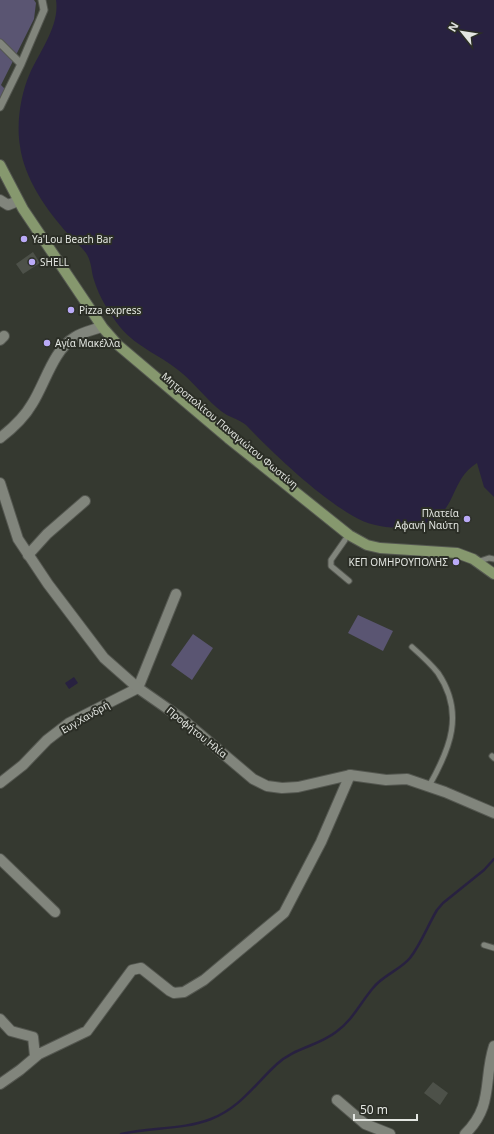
<svg xmlns="http://www.w3.org/2000/svg" width="494" height="1134" viewBox="0 0 494 1134" font-family="'Noto Sans',sans-serif">
  <style>
    .green { fill: #5a5572 }
    .water { fill: #282140 }
    .lines { fill: none; stroke-linecap: round; stroke-linejoin: round }
    .stream { stroke: #282140; stroke-width: 2.5 }
    .building { fill: #4d5149 }
    .service-casing { stroke: #545750; stroke-width: 7 }
    .pedestrian-casing { stroke: #545750; stroke-width: 9 }
    .minor-casing { stroke: #545750; stroke-width: 12 }
    .tertiary-casing { stroke: #545750; stroke-width: 12 }
    .primary-casing { stroke: #545750; stroke-width: 12 }
    .service { stroke: #81857c; stroke-width: 5 }
    .pedestrian { stroke: #81857c; stroke-width: 7 }
    .minor { stroke: #81857c; stroke-width: 10 }
    .tertiary { stroke: #81857c; stroke-width: 10 }
    .primary { stroke: #86986e; stroke-width: 10 }
    .poi-dot { fill: #baaaf7; stroke: #2b2e26; stroke-width: 1.5 }
    .labels { text-anchor: middle; dominant-baseline: central; stroke-width: 4; stroke-linejoin: round; paint-order: stroke }
    .poi-label { font-size: 10px; fill: #e3e6e1; stroke: #2b2e26; text-anchor: start }
    .street-label { font-size: 10px; fill: #e3e6e1; stroke: #2b2e26 }
  </style>
  <rect width="100%" height="100%" fill="#353930"/>
  <path class="green" d="M0 0H34L36 3 34 19 1 85 8 92 0 98Z
    M358 615 393 631 383 651 348 633Z
    M193 634 213 648 192 680 171 665Z"/>
  <path class="water" d="M56 0H494V497L484 487 477 463C445 483 461 522 408 527 390 529 369 526 353 516 317 495 275 455 246 425 239 419 228 417 221 411 207 400 196 385 183 374 163 356 137 348 120 327 110 314 99 297 94 280 91 271 92 262 86 253 81 246 74 241 69 235 47 211 24 178 20 146 16 123 21 93 30 73 40 51 60 25 56 0Z
    M74 677 78 683 69 689 65 683Z"/>
  <g class="lines">
    <path class="stream" d="M121 1134C150 1127 183 1130 211 1119 240 1108 255 1084 277 1064 294 1048 318 1046 336 1032 352 1021 361 1002 373 988 383 975 400 970 410 958 421 944 428 925 437 910L443 903 484 870 494 859"/>
  </g>
  <path class="building" d="M33 252 40 263 23 274 16 264Z
    M433 1082 448 1093 440 1105 424 1093Z"/>
  <g class="lines">
    <g class="service-casing">
      <path id="service" d="M345 540 331 560V566L349 581
        M477 562 489 558 494 559
        M412 647C421 655 431 664 438 673 465 713 450 749 429 786
        M492 756 494 758
        M484 945 494 948"/>
    </g>
    <g class="pedestrian-casing">
      <path id="pedestrian" d="M0 43 21 64 0 107
        M21 64 44 10 42 0"/>
    </g>
    <g class="minor-casing">
      <path id="minor" d="M0 200 8 205 18 201
        M0 340 4 336
        M0 438C13 428 24 418 32 404 45 384 53 350 75 337 83 332 93 330 101 327
        M28 555 47 534 85 501
        M0 783 23 765 47 740 69 723 138 688 176 594
        M0 859 55 912
        M0 1019 11 1031 33 1037 35 1056
        M0 1084 20 1070 39 1054 87 1031 132 970 141 968 170 991 174 993 184 992 204 980 284 913 321 842 350 775
        M337 1100 365 1124 390 1134
        M465 1134C494 1106 483 1080 494 1046"/>
    </g>
    <g class="tertiary-casing">
      <path id="tertiary" d="M0 483 18 539 48 584 104 658 138 688 181 718 253 779 267 786 282 788 298 787 350 775 386 780 407 779 445 792 494 813"/>
    </g>
    <g class="primary-casing">
      <path id="primary" d="M0 165 23 209 103 328 118 345 228 438 349 535 367 545 380 548 457 553 473 559 494 574"/>
    </g>
    <use href="#service" class="service"/>
    <use href="#pedestrian" class="pedestrian"/>
    <use href="#minor" class="minor"/>
    <use href="#tertiary" class="tertiary"/>
    <use href="#primary" class="primary"/>
  </g>
  <g class="poi-dot">
    <circle cx="24" cy="239" r="4"/>
    <circle cx="32" cy="262" r="4"/>
    <circle cx="71" cy="310" r="4"/>
    <circle cx="47" cy="343" r="4"/>
    <circle cx="467" cy="519" r="4"/>
    <circle cx="456" cy="562" r="4"/>
  </g>
  <g class="labels">
    <g class="poi-label">
      <text x="32" y="239">Ya'Lou Beach Bar</text>
      <text x="40" y="262">SHELL</text>
      <text x="79" y="310">Pizza express</text>
      <text x="55" y="343">Αγία Μακέλλα</text>
      <text x="459" y="513" text-anchor="end">Πλατεία<tspan x="459" dy="12">Αφανή Ναύτη</tspan></text>
      <text x="448" y="562" text-anchor="end">ΚΕΠ ΟΜΗΡΟΥΠΟΛΗΣ</text>
    </g>
    <g class="street-label">
      <text transform="translate(230 430) rotate(40)">Μητροπολίτου Παναγιώτου Φωστίνη</text>
      <text transform="translate(85 717) rotate(-30)">Ευγ.Χανδρή</text>
      <text transform="translate(197 732) rotate(39)">Προφήτου Ηλία</text>
    </g>
  </g>
  <g transform="translate(462 32) rotate(300)" stroke="#2b2e26" stroke-width="3" paint-order="stroke">
  <path d="M0-3L7 15L0 10L-7 15Z" fill="#e3e6e1"/>
  <text y="-6" font-size="11" font-weight="bold" text-anchor="middle" fill="#e3e6e1">N</text>
  </g>
  <path d="M354 1114v6h63v-6" fill="none" stroke="#e3e6e1" stroke-width="2"/>
  <text x="360" y="1114" font-size="12" fill="#e3e6e1" stroke="#2b2e26" stroke-width="3" paint-order="stroke">50 m</text>
</svg>
